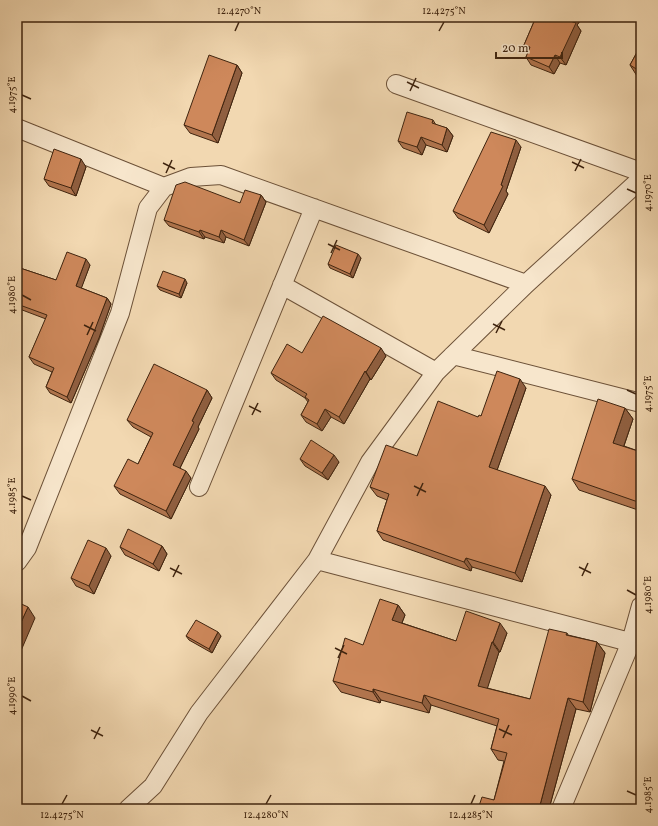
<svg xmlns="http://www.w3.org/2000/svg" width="658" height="826" viewBox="0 0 658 826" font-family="Vollkorn,serif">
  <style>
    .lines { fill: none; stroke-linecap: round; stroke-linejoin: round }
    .street-casing { stroke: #6c5138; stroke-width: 20 }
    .street { stroke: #f7e6cc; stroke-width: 18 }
    .wall { fill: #b1754e; stroke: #3f240f }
    .shaded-wall { fill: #905f40; stroke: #3f240f }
    .building { fill: #ce885b; stroke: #3f240f }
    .ticks { fill: none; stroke: #3f240f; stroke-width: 1.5 }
    .neatline { fill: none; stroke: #3f240f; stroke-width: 1.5 }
    .ticks-label { font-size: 10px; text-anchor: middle; fill: #3f240f }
  </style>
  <rect width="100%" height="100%" fill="#f2d8b1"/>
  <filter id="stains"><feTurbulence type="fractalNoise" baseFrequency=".005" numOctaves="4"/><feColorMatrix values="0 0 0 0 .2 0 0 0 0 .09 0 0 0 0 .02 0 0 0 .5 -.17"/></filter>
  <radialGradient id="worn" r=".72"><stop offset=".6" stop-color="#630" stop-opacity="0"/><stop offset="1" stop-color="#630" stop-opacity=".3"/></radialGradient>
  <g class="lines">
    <g class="street-casing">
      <path id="street" d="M396 84 641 172
        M17 128 164 187
        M282 285 436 372
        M453 355 641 403
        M199 487 314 208
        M317 560 370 462 436 372 526 284 641 179
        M17 562 27 548 120 313 148 208 164 187 191 177 221 175 526 284
        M128 809 153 786 199 713 317 560 641 645
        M561 809 631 642 641 606"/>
    </g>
    <use href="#street" class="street"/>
  </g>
  <path class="wall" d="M536 17H583L577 25 581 31 566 65 560 63 554 74 531 65 526 57 529 51 524 45Z
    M641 45V78L637 76 630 65Z
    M237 65 242 73 218 143 190 133 184 125Z
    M433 120 436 125 447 128 453 136 447 152 426 145 422 155 403 148 398 141Z
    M521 147 506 191 508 194 489 233 458 218 453 211Z
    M86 167 76 196 49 186 44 179Z
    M261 195 266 202 249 246 226 237 224 243 205 237 204 239 169 226 164 220 240 203Z
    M361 258 353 278 330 268 328 264Z
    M90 265 81 288 107 298 111 304 99 338 71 403 50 393 46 387 52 372 34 364 29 357 46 319 17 308V267L56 280Z
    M187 283 181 298 160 290 157 286Z
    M386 356 371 380 370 379 344 424 331 417 322 431 306 422 301 415 308 402 305 398 276 380 271 373Z
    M526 388 497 470 551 495 522 582 472 567 471 571 383 540 377 531 387 500 377 496 370 487 478 417 481 416Z
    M207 390 212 398 198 427 199 429 180 468 191 478 171 519 120 494 114 486 138 464 151 437 133 427 127 420Z
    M625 408 633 419 624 446 641 452V511L579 490 572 479Z
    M300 459 339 462 328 480 305 466Z
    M162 546 167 554 159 571 125 555 120 547Z
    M111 556 94 594 76 586 71 578Z
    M398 605 405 615 402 623 456 641 507 633 500 652H499L487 688 530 699 567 633 568 635 597 642 605 653 590 712 576 709 549 809H478L494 800 504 761 498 760 491 749 497 726 431 705 429 713 381 700 380 703 341 692 333 681Z
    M186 636H221L212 653 189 640Z"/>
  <path class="shaded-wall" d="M572 17H583L577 25 581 31 566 65 560 57 570 21Z
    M555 55 560 63 554 74 549 67Z
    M237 65 242 73 218 143 212 135Z
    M447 128 453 136 447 152 442 145Z
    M421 137 426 145 422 155 417 147Z
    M516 140 521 147 506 191 508 194 489 233 484 225 501 185Z
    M81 159 86 167 76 196 71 188Z
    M261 195 266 202 249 246 244 240Z
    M200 230 205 237 204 239 199 232Z
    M221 230 226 237 224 243 219 237Z
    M358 254 361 258 353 278 350 274Z
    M86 259 90 265 80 292 76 286Z
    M185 279 187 283 181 298 179 294Z
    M107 298 111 304 99 338 71 403 67 397Z
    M381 348 386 356 371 380 366 372Z
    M365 371 370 379 344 424 339 417Z
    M520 379 526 388 495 476 489 467Z
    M207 390 212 398 198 427 199 429 178 472 173 465 192 421Z
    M625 408 633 419 621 454 613 443Z
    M325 409 331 417 322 431 317 424Z
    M334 455 339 462 328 480 322 473Z
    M186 471 191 478 171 519 166 511Z
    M545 486 551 495 522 582 515 573Z
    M641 494V505L638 502Z
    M162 546 167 554 159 571 153 564Z
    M106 548 111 556 94 594 89 586Z
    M466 558 472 567 471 571 464 562Z
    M398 605 405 615 399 630 392 620Z
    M28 607 35 618 17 660V631Z
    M500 623 507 633 500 652 493 642Z
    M218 632 221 636 212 653 209 649Z
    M492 642 499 652 485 696 478 686Z
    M597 642 605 653 590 712 583 702Z
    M373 689 381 700 380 703 373 692Z
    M424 695 431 705 429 713 422 703Z
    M568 698 576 709 549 809H539Z"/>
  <path class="building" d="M536 17H572L570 21 576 23 560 57 555 55 549 67 526 57 530 47 524 45Z
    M641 45V72L630 65Z
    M209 55 237 65 212 135 184 125Z
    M407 112 433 120 432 123 447 128 442 145 421 137 417 147 398 141Z
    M491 132 516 140 501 185 503 186 484 225 453 211Z
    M54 149 81 159 71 188 44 179Z
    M185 182 240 203 245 190 261 195 244 240 221 230 219 237 200 230 199 232 164 220 176 185Z
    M336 245 358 254 350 274 328 264Z
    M67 252 86 259 76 286 107 298 94 332 67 397 46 387 54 368 29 357 47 315 17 304V267L56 280Z
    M163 271 185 279 179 294 157 286Z
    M323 316 381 348 366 372 365 371 339 417 325 409 317 424 301 415 309 400 305 397 307 394 271 373 287 344 302 353Z
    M154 364 207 390 192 421 194 422 173 465 186 471 166 511 114 486 128 459 138 464 153 433 127 420Z
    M497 371 520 379 489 467 545 486 515 573 466 558 464 562 377 531 389 494 370 487 386 445 417 456 438 401 478 417 479 415 481 416Z
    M598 399 625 408 613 443 641 452V494L638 502 572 479Z
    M311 440 334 455 322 473 300 459Z
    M128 529 162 546 153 564 120 547Z
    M88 540 106 548 89 586 71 578Z
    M380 599 398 605 392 620 456 641 466 611 500 623 493 642H492L478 686 530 699 549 629 567 633 566 635 597 642 583 702 568 698 539 809H478L482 797 494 800 507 753 491 749 499 719 424 695 422 703 373 689V692L333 681 345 638 363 645Z
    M17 602 28 607 17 631Z
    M196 620 218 632 209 649 186 636Z"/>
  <path class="ticks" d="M235 31 239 22M439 31 444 22M407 82 419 88M410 91 416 78M22 95 31 99M572 162 584 168M163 163 175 169M575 171 581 159M166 173 172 160M627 189 636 193M328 244 340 250M331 253 337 240M22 295 31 300M493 324 505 330M84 325 96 331M496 333 502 321M87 335 93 322M627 390 636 394M249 406 261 412M252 415 258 403M414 486 426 492M22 496 31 500M417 496 423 483M579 567 591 573M170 568 182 574M582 576 588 563M173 577 179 565M627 590 636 595M335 648 347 654M338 658 344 645M22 696 31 701M499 729 512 735M91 730 103 736M503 738 509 725M94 739 100 727M627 791 636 795M62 804 67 795M266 804 271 795M471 804 475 795"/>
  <rect width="658" height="826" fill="none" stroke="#f2d8b1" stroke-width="44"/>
  <path d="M496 52v6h66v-6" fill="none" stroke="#3f240f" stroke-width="2"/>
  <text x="502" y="52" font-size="12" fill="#3f240f" stroke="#f7e6cc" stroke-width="3" paint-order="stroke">20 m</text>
  <rect x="22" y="22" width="614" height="782" class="neatline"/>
  <g class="ticks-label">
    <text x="239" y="14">12.4270°N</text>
    <text x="444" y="14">12.4275°N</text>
    <text transform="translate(11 95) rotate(-90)" y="4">4.1975°E</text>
    <text transform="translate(647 193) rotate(-90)" y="4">4.1970°E</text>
    <text transform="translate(11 295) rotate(-90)" y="4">4.1980°E</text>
    <text transform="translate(647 394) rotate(-90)" y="4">4.1975°E</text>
    <text transform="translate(11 496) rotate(-90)" y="4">4.1985°E</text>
    <text transform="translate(647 595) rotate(-90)" y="4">4.1980°E</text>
    <text transform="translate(11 696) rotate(-90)" y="4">4.1990°E</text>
    <text transform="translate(647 795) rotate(-90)" y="4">4.1985°E</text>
    <text x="62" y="818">12.4275°N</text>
    <text x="266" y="818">12.4280°N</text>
    <text x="471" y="818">12.4285°N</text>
  </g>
  <rect width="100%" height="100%" filter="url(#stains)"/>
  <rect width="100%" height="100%" fill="url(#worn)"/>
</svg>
